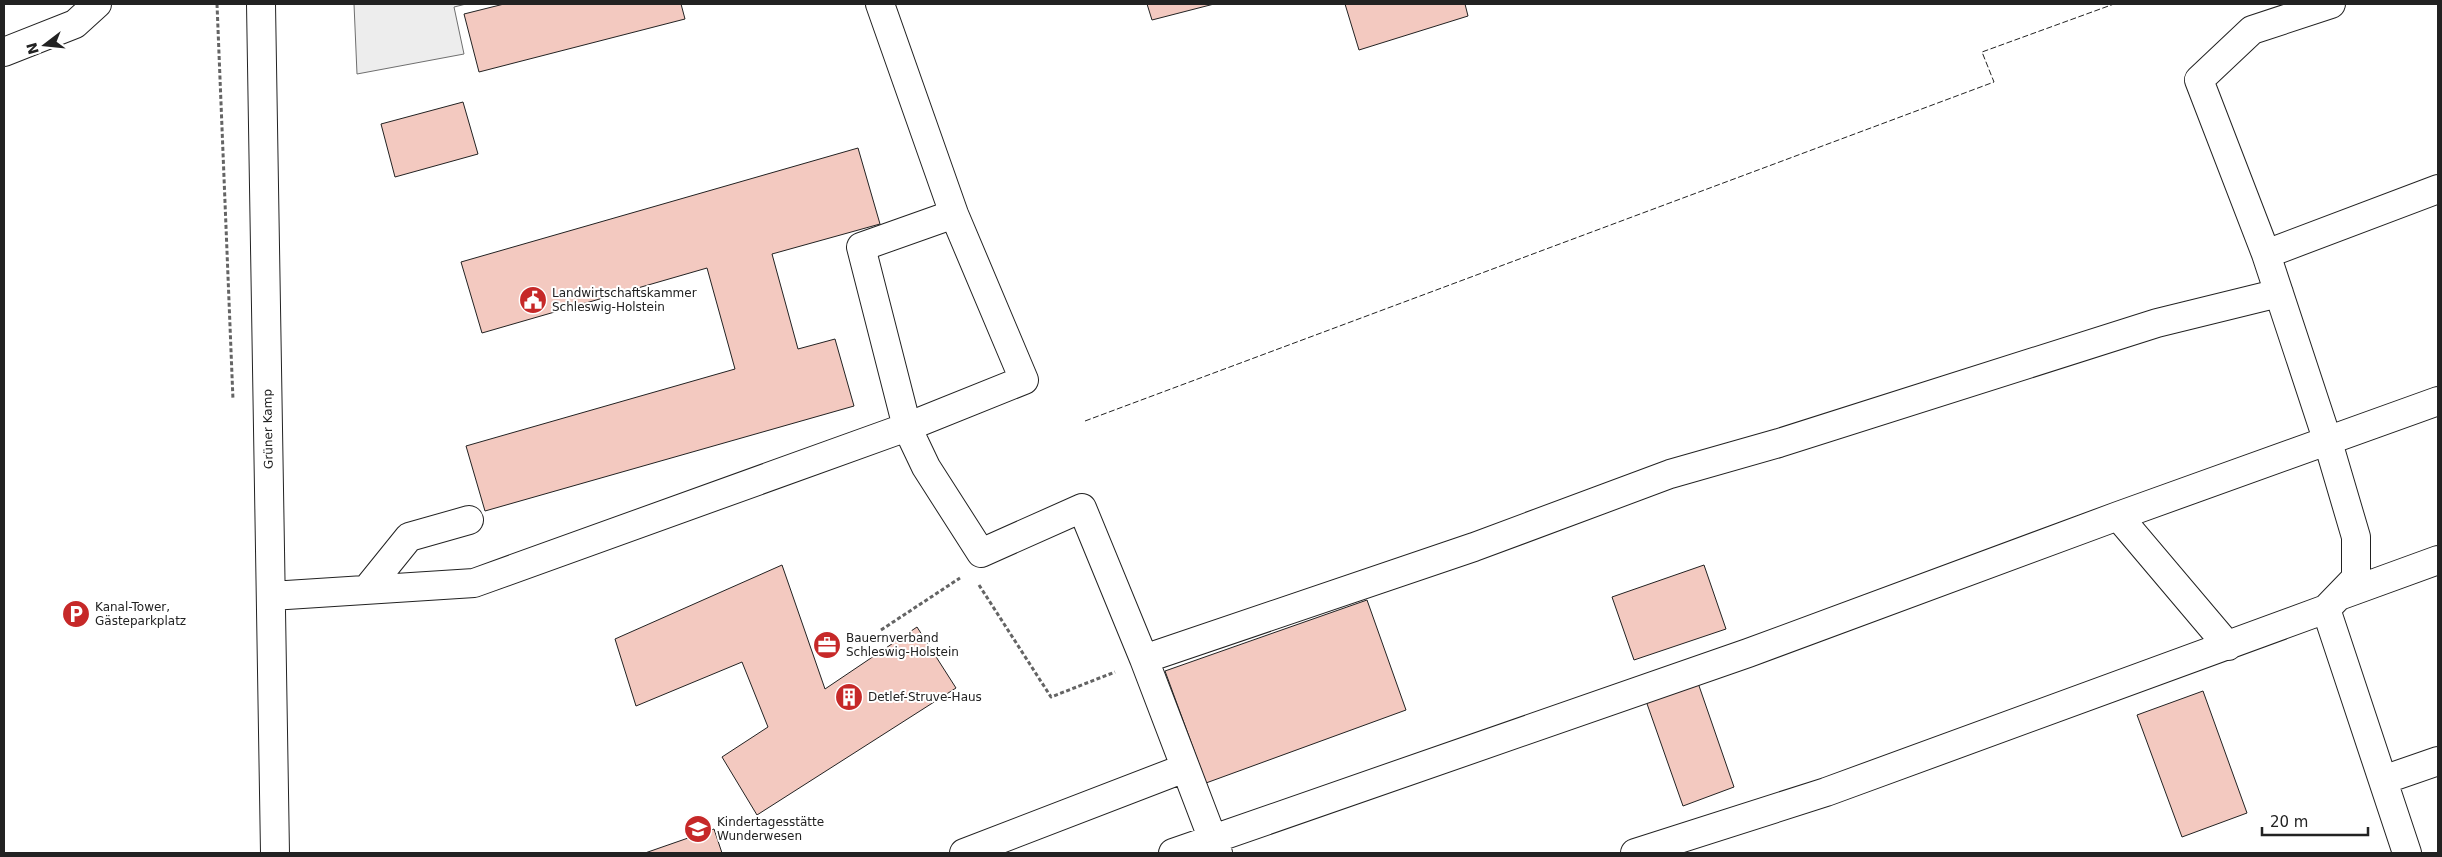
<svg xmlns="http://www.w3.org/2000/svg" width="2442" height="857" viewBox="0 0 2442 857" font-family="'DejaVu Sans',sans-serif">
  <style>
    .parking { fill: #ededed; stroke: #6f6f6f }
    .building { fill: #f3c9c0; stroke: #222 }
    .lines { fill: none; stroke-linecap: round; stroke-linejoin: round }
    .minor-casing { stroke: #222; stroke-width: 30 }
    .path { stroke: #646464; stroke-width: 3; stroke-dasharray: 4 2.5; stroke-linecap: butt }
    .minor { stroke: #fff; stroke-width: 28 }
    .fence { stroke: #222; stroke-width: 1; stroke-dasharray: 6 2.5; stroke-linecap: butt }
    .labels { text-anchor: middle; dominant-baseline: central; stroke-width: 4; stroke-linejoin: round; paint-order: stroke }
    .poi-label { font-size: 12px; fill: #222; stroke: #fff; text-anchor: start }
    .street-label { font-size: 12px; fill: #222; stroke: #fff }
  </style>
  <rect width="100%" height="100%" fill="#fff"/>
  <path class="parking" d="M354 4H466L454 7 464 54 357 74Z"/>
  <path class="building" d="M504 4H681L685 19 479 72 464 14Z
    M1147 4H1214L1152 20Z
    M1345 4H1465L1468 16 1359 50Z
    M463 102 478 154 395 177 381 124Z
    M858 148 880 224 772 254 798 349 835 339 854 406 485 511 466 446 735 369 707 268 482 333 461 262Z
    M782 565 825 689 917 627 956 688 757 815 722 757 768 727 742 662 636 706 615 639Z
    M1704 565 1726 629 1634 660 1612 597Z
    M1367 600 1406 710 1206 783 1165 671Z
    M1697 680 1734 787 1683 806 1645 698Z
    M2203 691 2247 813 2182 837 2137 715Z
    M714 829 722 853H645Z"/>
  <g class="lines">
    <g class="minor-casing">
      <path id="minor" d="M261 4 275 853
        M2331 4 2252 30 2199 80 2266 254 2328 442 2356 537V578L2326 609 2407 853
        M4 52 75 24 97 4
        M954 214 861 247 907 427 926 467 981 553 1082 508 1144 659 1218 853
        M2266 254 2438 189
        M2118 516 2228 646
        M367 589 409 537 469 520
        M271 596 474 583 907 427 1024 380 954 214 880 4
        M2339 596 2438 560
        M1144 659 1474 547 1670 474 1779 443 2157 323 2279 293
        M2383 780 2438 761
        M964 853 1185 768
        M1173 853 1748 653 2118 516 2438 401
        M1635 853 1826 792 2326 609"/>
    </g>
    <path class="path" d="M217 4 233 400
      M979 585 1051 697 1115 672
      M881 630 960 578"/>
    <use href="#minor" class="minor"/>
    <path class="fence" d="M1085 421 1994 82 1982 52 2114 4"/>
  </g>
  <defs>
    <g id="civic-disc" transform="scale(1.4375)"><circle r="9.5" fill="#c62828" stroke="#fff"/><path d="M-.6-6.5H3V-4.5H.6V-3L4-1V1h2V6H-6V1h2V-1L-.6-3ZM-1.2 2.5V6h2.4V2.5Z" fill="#fff"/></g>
    <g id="parking-disc" transform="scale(1.4375)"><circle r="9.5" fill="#c62828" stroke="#fff"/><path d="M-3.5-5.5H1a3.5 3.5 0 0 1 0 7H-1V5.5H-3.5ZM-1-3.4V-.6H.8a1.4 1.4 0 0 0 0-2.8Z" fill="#fff"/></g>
    <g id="office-disc" transform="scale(1.4375)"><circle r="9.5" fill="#c62828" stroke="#fff"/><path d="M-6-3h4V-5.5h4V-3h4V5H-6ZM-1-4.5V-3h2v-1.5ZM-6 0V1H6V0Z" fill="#fff"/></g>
    <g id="building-disc" transform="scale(1.4375)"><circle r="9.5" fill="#c62828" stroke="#fff"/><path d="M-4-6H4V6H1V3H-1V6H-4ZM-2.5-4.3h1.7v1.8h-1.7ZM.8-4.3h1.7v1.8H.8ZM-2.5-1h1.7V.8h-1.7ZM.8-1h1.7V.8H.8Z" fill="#fff"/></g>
    <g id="school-disc" transform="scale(1.4375)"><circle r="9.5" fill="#c62828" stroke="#fff"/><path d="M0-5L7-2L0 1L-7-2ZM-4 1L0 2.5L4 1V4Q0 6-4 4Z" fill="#fff"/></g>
  </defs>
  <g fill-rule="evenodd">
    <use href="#civic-disc" x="533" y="300"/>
    <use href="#parking-disc" x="76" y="614"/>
    <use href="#office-disc" x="827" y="645"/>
    <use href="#building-disc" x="849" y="697"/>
    <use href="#school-disc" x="698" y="829"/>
  </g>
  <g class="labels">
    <g class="poi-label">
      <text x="552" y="293">Landwirtschaftskammer<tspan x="552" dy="14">Schleswig-Holstein</tspan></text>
      <text x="95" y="607">Kanal-Tower,<tspan x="95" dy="14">Gästeparkplatz</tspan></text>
      <text x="846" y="638">Bauernverband<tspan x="846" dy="14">Schleswig-Holstein</tspan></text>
      <text x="868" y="697">Detlef-Struve-Haus</text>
      <text x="717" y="822">Kindertagesstätte<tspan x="717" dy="14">Wunderwesen</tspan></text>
    </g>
    <g class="street-label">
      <text transform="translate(268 429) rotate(-91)">Grüner Kamp</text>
    </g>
  </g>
  <rect width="2442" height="857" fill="none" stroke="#222222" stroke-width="10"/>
  <g transform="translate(45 45) rotate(254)" stroke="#ffffff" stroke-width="4" paint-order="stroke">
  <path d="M0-4L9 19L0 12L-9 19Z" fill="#222222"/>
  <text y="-8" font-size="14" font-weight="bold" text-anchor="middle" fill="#222222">N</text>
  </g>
  <path d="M2262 827v8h106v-8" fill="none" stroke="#222222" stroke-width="2.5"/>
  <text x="2270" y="827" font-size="15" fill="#222222" stroke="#ffffff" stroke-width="4" paint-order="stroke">20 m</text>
</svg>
